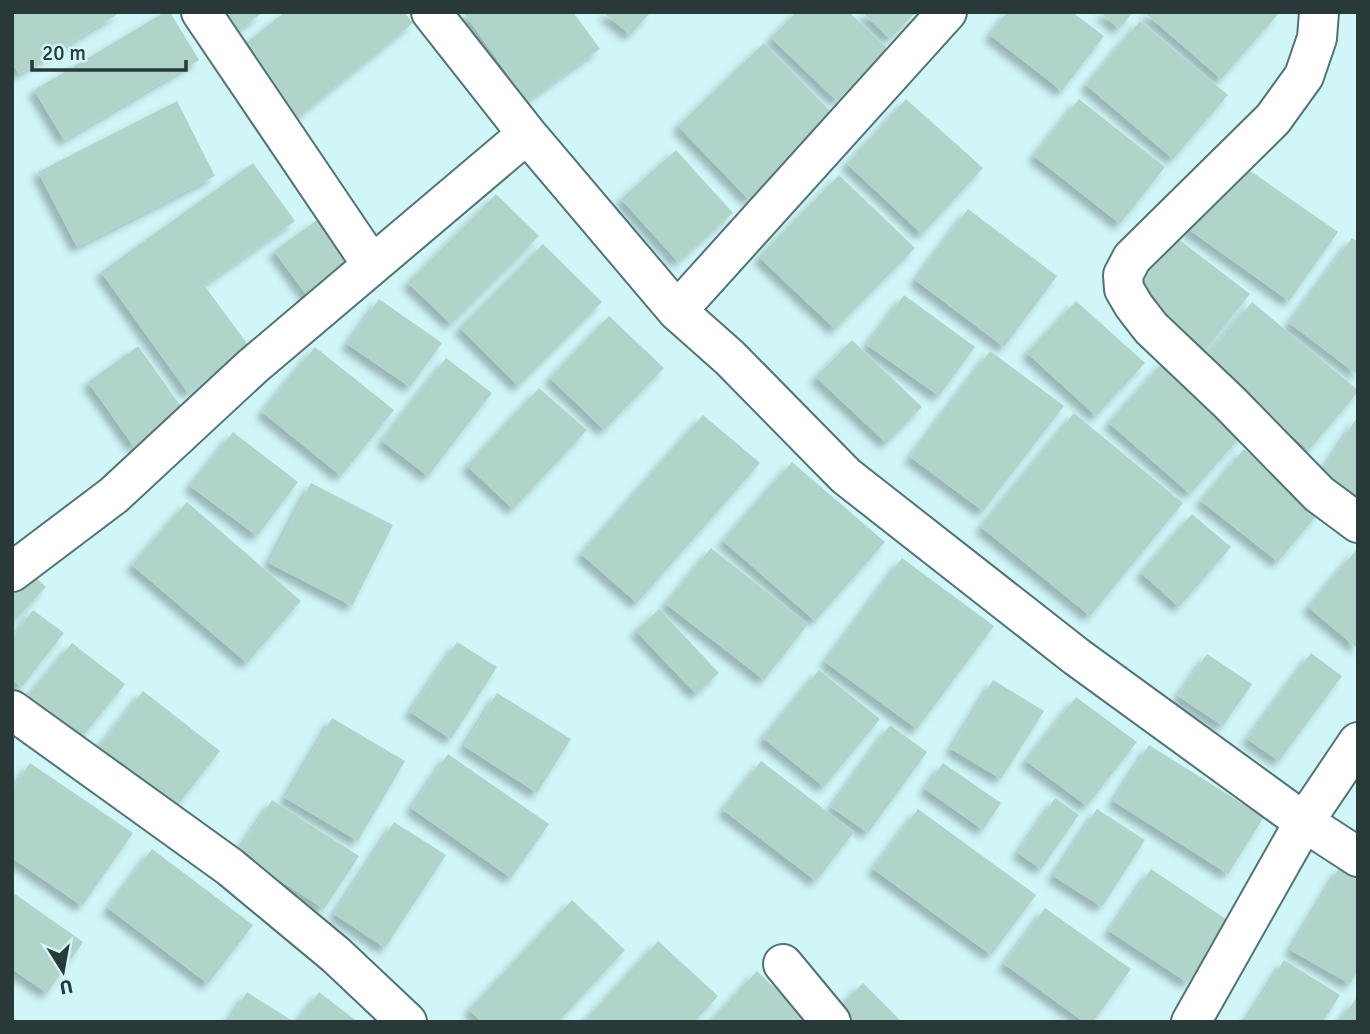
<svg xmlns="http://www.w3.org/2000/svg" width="1370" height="1034" viewBox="0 0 1370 1034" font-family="Signika,sans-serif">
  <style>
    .building { fill: #b1d4ca; filter: url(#shadow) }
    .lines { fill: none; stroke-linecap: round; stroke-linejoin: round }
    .minor-casing { stroke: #517374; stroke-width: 42 }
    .minor { stroke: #fff; stroke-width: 38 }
  </style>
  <defs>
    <filter id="shadow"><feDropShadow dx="-6" dy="6" stdDeviation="3.5" flood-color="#0004"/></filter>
  </defs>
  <rect width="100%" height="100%" fill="#d0f6f7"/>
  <path class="building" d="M12 12H121L19 74 12 63Z
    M165 12H170L199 60 64 140 34 90Z
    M222 12H263L237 32Z
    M285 12H404L413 23 293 121 236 51Z
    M463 12H573L600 49 527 101Z
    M603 12H651L630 35Z
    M796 12H849L888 49 837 101 771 38Z
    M862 12H916L890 39Z
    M1007 12H1072L1104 36 1062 91 990 35Z
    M1100 12H1133L1119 29Z
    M1144 12H1280L1221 79Z
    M1140 21 1228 95 1173 159 1086 85Z
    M764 43 836 117 749 200 678 126Z
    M906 99 983 168 922 234 847 164Z
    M1079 99 1165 167 1120 224 1034 156Z
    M177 101 215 176 77 247 38 172Z
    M676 150 733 213 678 262 621 199Z
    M1236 161 1338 232 1289 301 1188 229Z
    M253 163 295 221 204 285 251 349 188 393 101 272Z
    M839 175 915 248 835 329 759 257Z
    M496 194 539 236 451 324 408 283Z
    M968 209 1057 276 1004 347 915 280Z
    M317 220 354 271 311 301 274 251Z
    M1177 238 1250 294 1206 349 1134 293Z
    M1352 238 1358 242V375L1289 323Z
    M543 244 602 302 518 386 460 328Z
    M904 295 975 347 939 396 867 345Z
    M379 299 442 343 410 387 347 344Z
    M1076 301 1145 363 1096 416 1027 353Z
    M1252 302 1358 390V392L1309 450 1203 361Z
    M609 316 664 368 604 430 550 378Z
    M852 340 922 407 886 443 816 377Z
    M138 346 185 412 134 447 88 382Z
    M315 347 394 410 341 476 262 412Z
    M990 351 1064 406 983 511 910 457Z
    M446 358 492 393 428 476 382 441Z
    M1165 360 1246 431 1190 494 1109 423Z
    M539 388 587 430 513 509 467 466Z
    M1074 413 1183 503 1090 616 981 527Z
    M703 415 760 463 637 603 581 554Z
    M1358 416V513L1313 485Z
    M233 432 298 482 257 536 190 486Z
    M1244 449 1320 511 1278 562 1201 501Z
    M792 462 885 542 815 621 723 541Z
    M311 483 393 525 352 606 269 563Z
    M187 502 301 601 247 663 132 565Z
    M1192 514 1231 547 1179 607 1141 573Z
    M711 548 808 624 764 680 666 604Z
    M1358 548V649L1308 607Z
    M902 558 994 626 917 729 825 662Z
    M27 570 46 587 12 623V587Z
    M659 609 719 673 696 694 636 631Z
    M33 610 64 633 22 687 12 680V638Z
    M457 642 497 667 451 739 410 712Z
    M72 643 125 684 80 740 27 698Z
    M1311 653 1342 676 1279 761 1247 739Z
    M1207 654 1252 684 1223 726 1178 696Z
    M819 670 880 719 824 787 763 738Z
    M993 680 1044 711 1001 779 951 749Z
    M143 691 220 751 173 811 96 751Z
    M497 693 571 739 537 793 464 746Z
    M1076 697 1137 742 1087 806 1026 761Z
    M332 718 405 761 358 841 285 798Z
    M890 725 927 752 868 833 831 807Z
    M1149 745 1264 817 1228 874 1113 801Z
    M448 754 549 824 511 878 411 808Z
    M761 761 854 832 816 881 723 810Z
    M30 763 133 833 82 906 12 858V789Z
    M943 763 1001 803 983 830 925 789Z
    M1055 798 1079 815 1041 869 1018 853Z
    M272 800 359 856 324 909 237 853Z
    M918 809 1036 895 991 955 873 869Z
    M1097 809 1145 840 1102 907 1053 876Z
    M394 822 446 855 385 948 334 914Z
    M152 849 253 925 208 984 108 908Z
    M1340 867 1358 877V971L1350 984 1290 950Z
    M1151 869 1229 921 1188 983 1109 931Z
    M12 892 83 942 47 993 12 969Z
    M572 900 625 950 558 1022H482L469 1010Z
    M1045 908 1131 969 1093 1022H1084L1004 964Z
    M658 941 718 996 694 1022H584Z
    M1284 960 1340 995 1323 1022H1245Z
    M757 971 811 1022H710Z
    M863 983 902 1022H844L834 1012Z
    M247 992 291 1020 289 1022H228Z
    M319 992 358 1022H297Z
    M1358 996V1022H1339Z"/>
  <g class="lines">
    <g class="minor-casing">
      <path id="minor" d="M201 12 372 265
        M431 12 527 134
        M1319 12 1317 38 1304 76 1273 119 1132 258 1123 275 1124 289 1134 306 1151 328 1229 402 1319 494 1358 523
        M677 311 947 12
        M12 572 114 495 253 366 527 134 677 311 730 358 846 476 1077 657 1304 822 1358 857
        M12 710 230 867 336 955 407 1022
        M783 964 831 1022
        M1191 1022 1304 822 1358 742"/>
    </g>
    <use href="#minor" class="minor"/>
  </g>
  <rect width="1370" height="1034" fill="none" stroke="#293839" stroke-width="28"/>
  <g transform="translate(63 971) rotate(169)" stroke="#d0f6f7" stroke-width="5" paint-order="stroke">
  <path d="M0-5L12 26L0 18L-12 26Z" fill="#293839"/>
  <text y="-10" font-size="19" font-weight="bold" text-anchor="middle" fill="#293839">U</text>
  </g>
  <path d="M32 60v10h154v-10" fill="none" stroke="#293839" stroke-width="3.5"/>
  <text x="42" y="60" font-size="21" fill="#293839" stroke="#d0f6f7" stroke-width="5" paint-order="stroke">20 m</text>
</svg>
